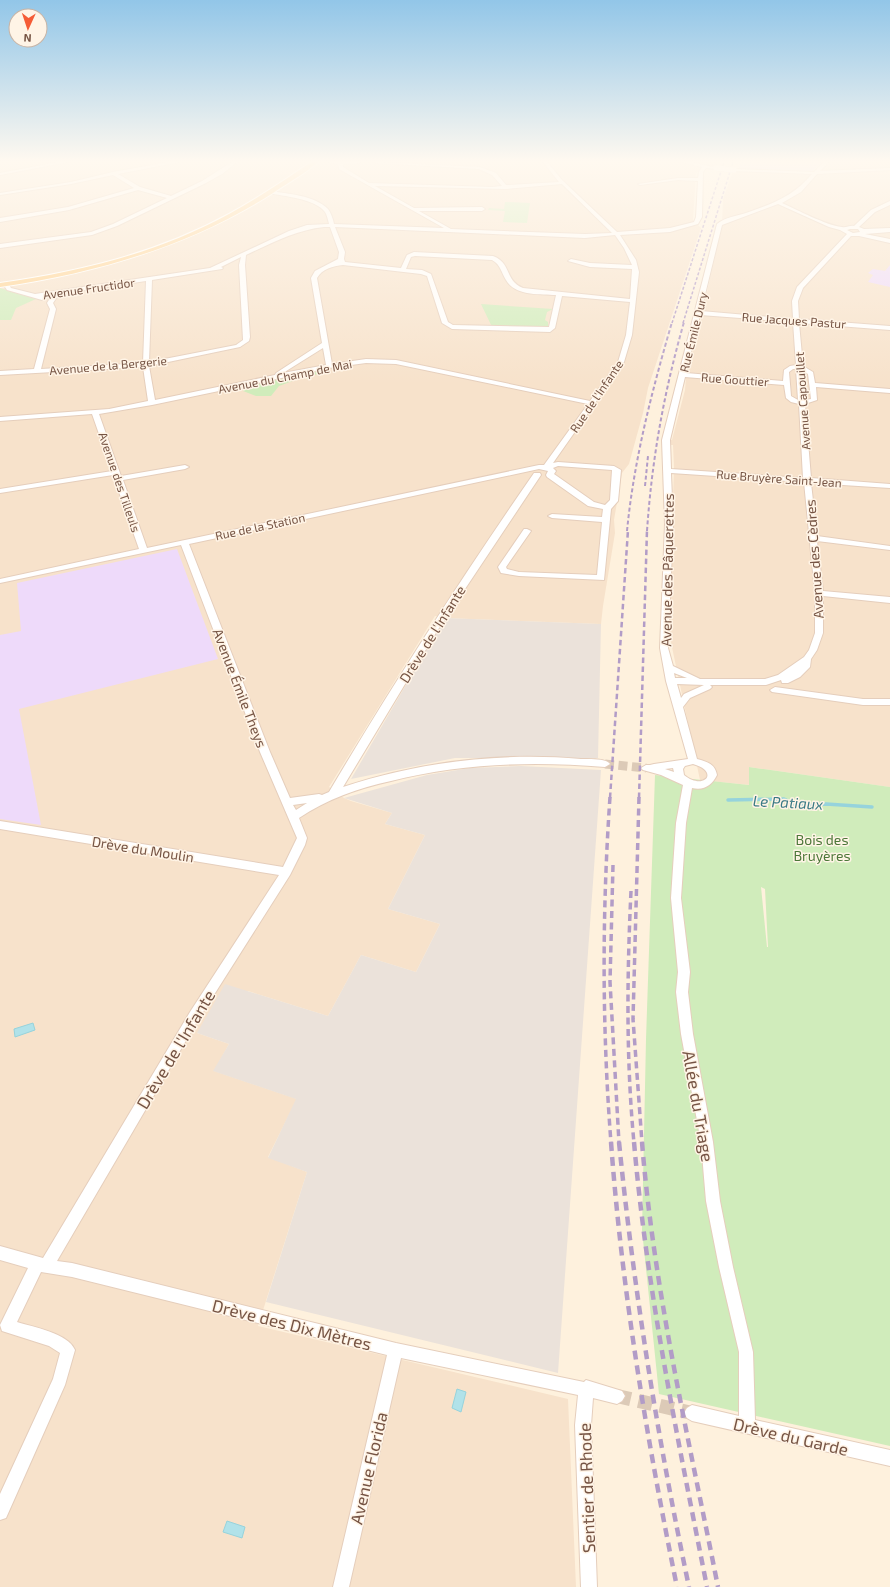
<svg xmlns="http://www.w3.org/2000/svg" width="890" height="1587" viewBox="0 0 890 1587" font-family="'Exo 2',sans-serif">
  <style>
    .residential { fill: #f7e2cb }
    .industrial { fill: #ebe2da }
    .education { fill: #eedafa }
    .green { fill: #d0ecbb; fill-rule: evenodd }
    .water { fill: #b1e2e9; stroke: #96d3dc }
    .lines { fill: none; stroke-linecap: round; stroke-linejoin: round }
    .stream { stroke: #96d3dc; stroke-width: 3.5 }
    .minor-tunnel-far1 { stroke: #dccab7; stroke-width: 9; stroke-dasharray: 9 4.5; stroke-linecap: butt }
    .minor-tunnel { stroke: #dccab7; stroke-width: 14; stroke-dasharray: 14 8; stroke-linecap: butt }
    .minor-casing { stroke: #e5cebc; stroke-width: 2 }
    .major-casing { stroke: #fff; stroke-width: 2 }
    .minor { fill: #fff; fill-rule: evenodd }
    .major { fill: #ffd494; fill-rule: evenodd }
    .rail-far4 { stroke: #b29cc7; stroke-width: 1.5; stroke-dasharray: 3 2; stroke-linecap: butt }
    .rail-far3 { stroke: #b29cc7; stroke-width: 2; stroke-dasharray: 4 2.5; stroke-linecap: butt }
    .rail-far2 { stroke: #b29cc7; stroke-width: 2.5; stroke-dasharray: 5.5 3.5; stroke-linecap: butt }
    .rail-far1 { stroke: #b29cc7; stroke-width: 3.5; stroke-dasharray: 7 4.5; stroke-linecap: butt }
    .rail { stroke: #b29cc7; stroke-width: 4.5; stroke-dasharray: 9 6; stroke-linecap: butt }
    .minor-bridge-casing { stroke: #e5cebc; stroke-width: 6; stroke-linecap: butt }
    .minor-bridge { stroke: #fff; stroke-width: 5.5 }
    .labels { text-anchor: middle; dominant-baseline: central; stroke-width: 3; stroke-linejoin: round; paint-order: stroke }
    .far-street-label { font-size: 12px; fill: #765444; stroke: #fff4e6 }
    .street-label { font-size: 14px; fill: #765444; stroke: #fff4e6 }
    .park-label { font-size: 14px; fill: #4c7738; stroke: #fff4e6 }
    .water-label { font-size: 15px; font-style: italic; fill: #397a85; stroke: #fff4e6 }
    .near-street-label { font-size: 17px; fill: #765444; stroke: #fff4e6 }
  </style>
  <rect width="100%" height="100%" fill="#fef1dd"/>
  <path class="residential" d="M0 162H717L716 167 706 166 696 173 693 220 701 228 648 388 643 413 629 464 622 473 614 520 615 533 603 606 601 624 445 618 435 616 329 787 344 798 351 801 392 813 385 824 425 835 388 909 440 924 416 972 361 955 328 1016 248 991 197 1033 229 1044 214 1071 297 1099 268 1157 307 1172 258 1326 568 1399 576 1587H0Z
    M828 162H890V787L749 767 750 785 700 780 669 633 674 467 673 445H670L669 440H672L685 390 686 378 701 319 722 225 723 199 733 171 817 174Z"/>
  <path class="industrial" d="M445 618 601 624 598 758H455L351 779Z
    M521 766 601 770 558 1373 266 1302 307 1172 268 1158 296 1099 213 1071 229 1044 197 1033 225 984 328 1016 361 955 416 972 440 924 388 909 425 835 385 824 392 813 344 798 427 775 470 768Z"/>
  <path class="education" d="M741 162H823L812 171 738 169Z
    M890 265V287L868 282 873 275 868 273 873 269 885 271Z
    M177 549 218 659 19 709 41 825 0 819V635L21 631 17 583Z"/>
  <path class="green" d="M505 202 530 203 527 223 503 222 505 211 488 210 489 208 504 209Z
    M0 288 36 299 16 308 11 320H0Z
    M481 304 553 309 547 312 545 320 548 322V327H492Z
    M323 369 327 373 313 375 308 379 303 377 279 386 271 396H256L243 391 246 387Z
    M749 767 890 787V1446L659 1394 642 1230 646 1039 655 775 749 785ZM761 887 765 889 768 947H767Z"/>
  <path class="water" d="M33 1023 35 1030 15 1037 14 1029Z
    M457 1389 466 1392 461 1412 452 1408Z
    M227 1521 245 1527 242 1538 223 1532Z"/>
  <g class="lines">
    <path class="stream" d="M728 800 784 799 793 804 796 802 804 806 826 804 872 807"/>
    <path class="minor-tunnel-far1" d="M605 764 646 768"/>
    <path class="minor-tunnel" d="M617 1396 692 1413"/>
    <g class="minor-casing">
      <path id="minor" d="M59 162H68L0 175V173Z
        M169 162H179L118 174 140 187 171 196 202 181 232 162H237L222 174 206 183 117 226 92 235 0 248V244L91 232 113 224 167 198 138 190 69 210 0 222V218L68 207 134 188 113 175 71 184 0 195V193L71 182 113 172Z
        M329 162H361L359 163 343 164V167L369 183 492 187 502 186 492 175 479 169 376 163 374 162 480 167 496 173 506 185 559 182 543 162H547L562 180 617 232 670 228 694 222 696 217 698 181 678 180 640 185 638 184 678 178H698L699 172 702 167 681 162H690L718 168 716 169 706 168 703 172 702 217 698 224 670 232 620 235 636 260 639 272 632 335 624 362 553 463 558 462 614 466 621 470 618 501 611 509 604 580 519 576 501 573 498 567 524 529H527L531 531 506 567 507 569 519 572 597 575 602 522 552 518 548 516 552 514 602 517 603 509 588 506 547 477 546 475 548 471 539 469 189 544 270 752 290 798 319 794 322 795 329 792C393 684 462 577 534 473H540L541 475 437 631 343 787C419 762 501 752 581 759 588 759 606 758 610 764L605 767C533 761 462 763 391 781 359 788 327 799 299 818L307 838 305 845 290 875 198 1020 57 1261 72 1263 396 1343 584 1382 586 1380 622 1391 625 1396 622 1401 617 1404 593 1398 591 1425 597 1587H581L575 1425 578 1395 401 1358 349 1587H333L387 1355 72 1277 41 1272 17 1322C33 1327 68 1333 75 1350L65 1385 6 1518 0 1520V1494L53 1379 60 1353 49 1346 2 1331 0 1325 2 1321 28 1268 0 1260V1246L43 1258 190 1012 279 875 0 829V821L283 867 297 838 260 752 181 545 0 583V579L139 549 113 475 0 493V489L112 471 92 414 0 421V417L109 409 148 401 143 367 0 375V371L34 369 50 309 47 303 52 295 43 297 45 298 42 300 7 290 3 284 8 283 11 288 35 294 210 268 289 231 307 225 329 224C328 220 327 215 325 212 316 199 283 196 268 193L270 191C288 194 314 195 328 209 331 213 333 219 334 224L444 228 339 169 338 164ZM562 184 612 233 585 234 451 229 419 211H482L485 209 482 207 414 208 375 186 506 189ZM324 227H330L339 252 338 259 315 271 311 278 322 343 276 373 275 375 155 400 149 366 240 347 249 341 250 337 245 265 246 255C272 243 296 230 324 227ZM335 227 585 238 615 235 624 248 632 265 590 263 571 259 568 261 590 267 632 269 630 299 523 288C504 280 512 263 493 256L414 252 407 255 401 268 345 262 344 259 345 252ZM415 256 492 260C501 265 501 272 506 280 515 296 540 294 556 295L549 327 453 325 448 322 431 274 422 270 406 269 411 257ZM241 257 239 265 243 340 236 345 149 362 152 280 222 269 223 268 221 267ZM343 265 421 274 427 276 442 323 452 329 550 332 555 328 562 296 630 302 626 335 618 362 590 401 396 360 366 359 332 364 317 278C322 269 333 266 343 265ZM146 281 143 363 41 369 56 309 53 303 59 294ZM323 348 326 365 283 373ZM366 363 396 364 588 404 544 465H539L147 548 123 480 185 469 189 467 185 465 121 476 99 414 152 405 329 368ZM558 466 612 470 610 500 605 505 594 502 554 474 556 471 553 468ZM307 803 296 810 293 805Z
        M824 162H829L820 171 890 168V170L817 174 801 192 782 203C798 210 825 225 842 227 846 228 850 225 854 226L871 210 890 201V205L875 212 859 227 864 229 890 228V232L865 234 890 239V243L859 236H851L803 288 798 301 799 319 890 326V330L799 323 803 366 813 372 815 383 890 389V393L816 387 817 400 805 404 811 478 890 484V488L811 483 817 536 890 546V550L817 541 823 591 890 597V603L823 596V633L817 650 811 659 810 667 800 677 788 683H782L781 680 766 685H710L712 687 710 689 690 698 683 707 697 759C708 762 715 764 717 775 712 785 704 791 692 788L686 823 681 898 690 972 688 992 693 1034 713 1142 720 1201 733 1267 753 1352 755 1420 890 1450V1466L692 1421 687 1418 684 1413 687 1408 692 1405 739 1416V1352L719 1267 706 1201 701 1142 681 1034 676 992 678 972 671 898 676 823 683 785 661 775 643 770 641 768 646 765H650L654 764 688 759 666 681 660 648 665 524 662 440 717 224C725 217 737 216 746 213 772 204 794 196 812 174L734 171 732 170 734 169 814 172ZM778 204 829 227 840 230 847 234 797 287 792 301 793 319 701 311 722 225ZM850 229H858L860 232 853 233 847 230ZM700 315 793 322 796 365 790 366 784 370 783 381 686 373ZM793 369H796L798 400 791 396 789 372ZM803 371 808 374 811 399 805 400ZM685 377 784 385 786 398 791 402 799 404 803 478 671 469 670 440ZM671 473 804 482 815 593V633L809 650 804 657 778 675 765 679H700L673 666 668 648 673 524ZM674 673 687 678H675ZM677 684 704 685 684 694 681 698ZM693 764C721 772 703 791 684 775L683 769 685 766ZM673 768 674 772 665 769Z
        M775 687 863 699H890V705H863L772 692 770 690Z"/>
    </g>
    <g class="major-casing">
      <path id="major" d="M311 162H318C305 174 287 183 273 193 190 246 97 273 0 287V283C79 272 158 253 229 214 258 198 285 180 311 162Z"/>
    </g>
    <use href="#minor" class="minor"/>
    <use href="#major" class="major"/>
    <path class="rail-far4" d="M672 323 724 162
      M683 323 733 162"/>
    <path class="rail-far3" d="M645 486 648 456
      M627 531C634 459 652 391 672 322
      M647 531C652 458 664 392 684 322"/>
    <path class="rail-far2" d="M610 798 628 530
      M639 798 647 530"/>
    <path class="rail-far1" d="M610 797C602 913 602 1027 611 1143
      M639 797 633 1019 642 1143
      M613 865 610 982 619 1143
      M631 891C627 975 626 1059 634 1143"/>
    <path class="rail" d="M611 1142C622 1292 647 1440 677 1587
      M619 1142C634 1292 658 1440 689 1587
      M634 1142C647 1292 678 1440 707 1587
      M642 1142C654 1292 689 1440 718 1587"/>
    <g class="minor-bridge-casing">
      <path id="minor-bridge" d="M716 168 734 170"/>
    </g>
    <use href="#minor-bridge" class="minor-bridge"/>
  </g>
  <linearGradient id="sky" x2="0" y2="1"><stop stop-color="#92c6e8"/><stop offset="0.42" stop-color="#fff9f0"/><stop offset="1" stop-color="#fff9f0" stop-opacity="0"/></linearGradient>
  <rect width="890" height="384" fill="url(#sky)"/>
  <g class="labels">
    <g class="far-street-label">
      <text transform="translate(89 288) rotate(-8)">Avenue Fructidor</text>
      <text transform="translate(794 320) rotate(4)">Rue Jacques Pastur</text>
      <text transform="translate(693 332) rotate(-76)">Rue Émile Dury</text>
      <text transform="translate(108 365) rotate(-5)">Avenue de la Bergerie</text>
      <text transform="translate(285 376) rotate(-11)">Avenue du Champ de Mai</text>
      <text transform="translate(735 379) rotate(4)">Rue Gouttier</text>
      <text transform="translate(596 396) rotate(-56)">Rue de l'Infante</text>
      <text transform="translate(802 401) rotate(-94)">Avenue Capouillet</text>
      <text transform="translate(779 478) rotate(4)">Rue Bruyère Saint-Jean</text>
      <text transform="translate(120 482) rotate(71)">Avenue des Tilleuls</text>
      <text transform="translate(260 526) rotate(-12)">Rue de la Station</text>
    </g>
    <g class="street-label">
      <text transform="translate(814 559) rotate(-94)">Avenue des Cèdres</text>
      <text transform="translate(667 570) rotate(-89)">Avenue des Pâquerettes</text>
      <text transform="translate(432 634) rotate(-58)">Drève de l'Infante</text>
      <text transform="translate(240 688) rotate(69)">Avenue Émile Theys</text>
      <text transform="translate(143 849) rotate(9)">Drève du Moulin</text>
    </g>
    <g class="park-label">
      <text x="822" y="839">Bois des<tspan x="822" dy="16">Bruyères</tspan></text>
    </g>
    <g class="water-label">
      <text transform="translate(788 802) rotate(3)">Le Patiaux</text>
    </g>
    <g class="near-street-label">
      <text transform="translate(175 1049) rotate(-59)">Drève de l'Infante</text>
      <text transform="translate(699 1106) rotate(80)">Allée du Triage</text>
      <text transform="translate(292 1324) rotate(14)">Drève des Dix Mètres</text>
      <text transform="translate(791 1436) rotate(13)">Drève du Garde</text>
      <text transform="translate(368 1468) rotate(-77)">Avenue Florida</text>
      <text transform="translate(586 1488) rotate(-92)">Sentier de Rhode</text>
    </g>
  </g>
  <g transform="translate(28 28) rotate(183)"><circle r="19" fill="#fff4e6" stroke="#c8b4a5"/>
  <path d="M0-3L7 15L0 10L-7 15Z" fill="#f55c36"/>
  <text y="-6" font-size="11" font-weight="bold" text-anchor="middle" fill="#765444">N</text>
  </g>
</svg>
